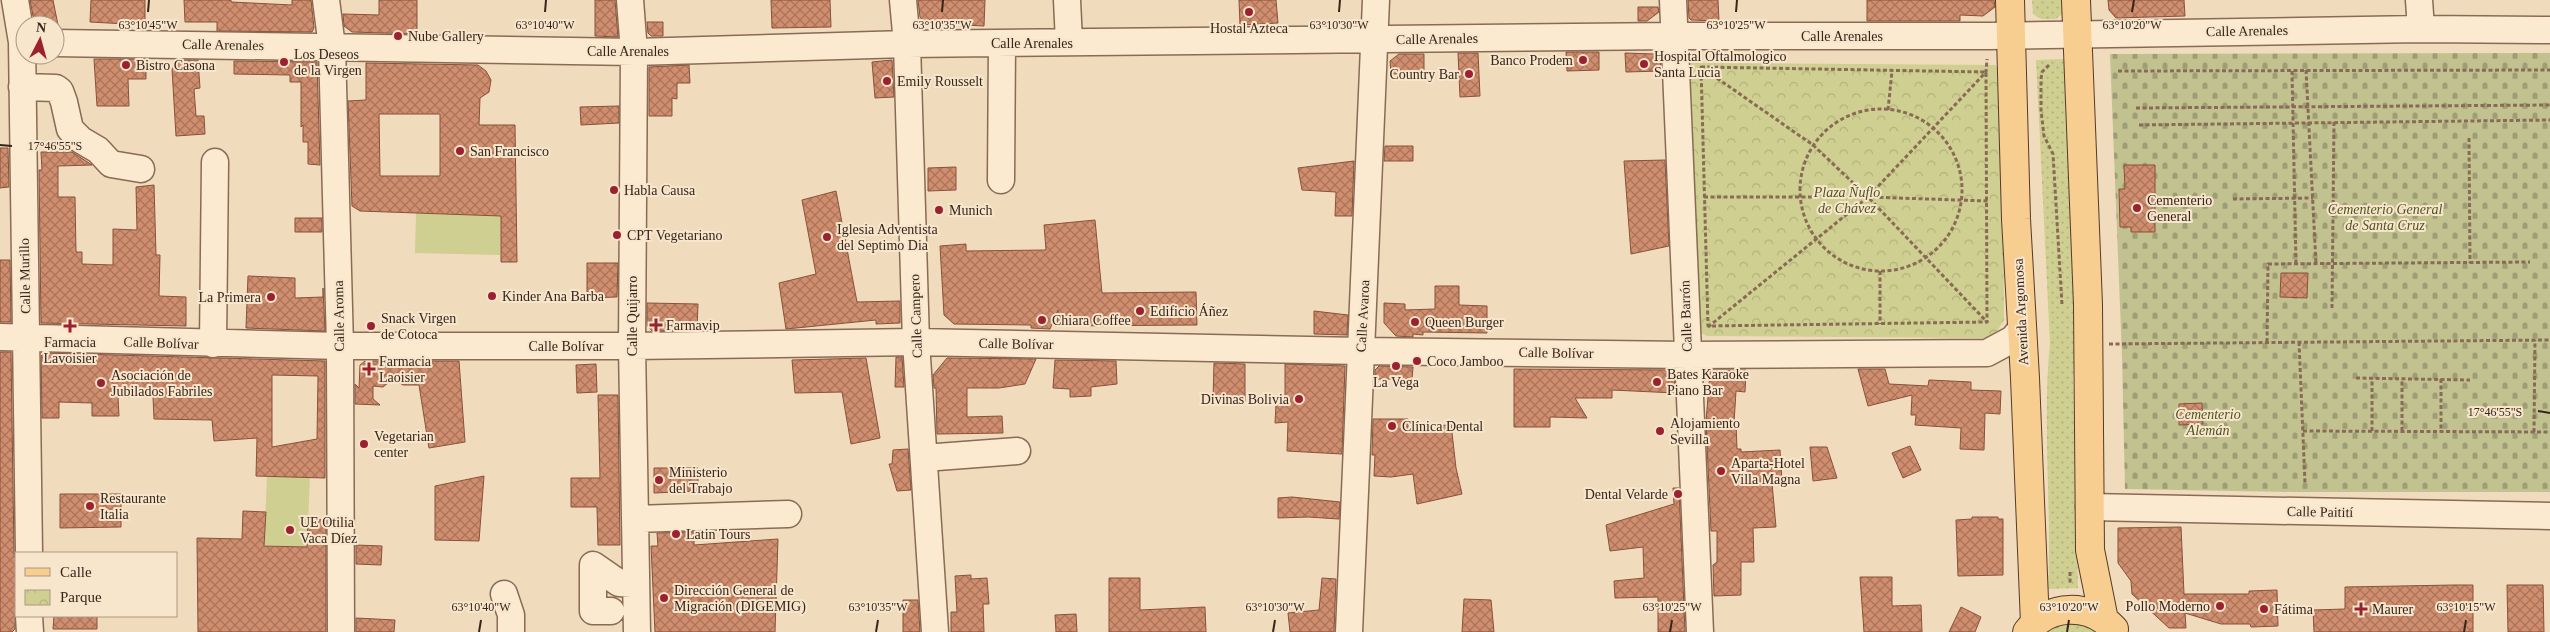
<svg xmlns="http://www.w3.org/2000/svg" width="2550" height="632" viewBox="0 0 2550 632" font-family="'Times New Roman',serif">
  <style>
    .grass { fill: url(#grass-dots) }
    .cemetery { fill: url(#cemetery-stones) }
    .park { fill: url(#park-crowns) }
    .pitch { fill: #cecf90 }
    .building { fill: url(#building-cross-hatch); stroke: #895139; fill-rule: evenodd }
    .lines { fill: none; stroke-linecap: round; stroke-linejoin: round }
    .minor-casing { stroke: #896b55; stroke-width: 29 }
    .major-casing { stroke: #563a2a; stroke-width: 30 }
    .path { stroke: #896b55; stroke-width: 3; stroke-dasharray: 4 2.5; stroke-linecap: butt }
    .minor { stroke: #fbead0; stroke-width: 26 }
    .major { stroke: #f7cd90; stroke-width: 28 }
    .ticks { fill: none; stroke: #37251b; stroke-width: 2 }
    .poi-dot { fill: #9b212e; stroke: #f7e6cc; stroke-width: 2 }
    .labels { text-anchor: middle; dominant-baseline: central; stroke-width: 4; stroke-linejoin: round; paint-order: stroke }
    .poi-label { font-size: 14px; fill: #37251b; stroke: #f7e6cc; text-anchor: start }
    .street-label { font-size: 14px; fill: #37251b; stroke: #f7e6cc }
    .park-label { font-size: 14px; font-style: italic; fill: #4d5520; stroke: #f7e6cc }
    .ticks-label { font-size: 12px; text-anchor: middle; fill: #37251b; stroke: #f7e6cc; stroke-width: 4; stroke-linejoin: round; paint-order: stroke }
  </style>
  <defs>
    <pattern id="grass-dots" width="8" height="8" patternUnits="userSpaceOnUse" patternTransform="scale(1.25)"><rect width="8" height="8" fill="#cecf90"/><path d="M2 2h.1M6 6h.1" fill="none" stroke="#b2b27c" stroke-width="1.8" stroke-linecap="round"/></pattern>
    <pattern id="cemetery-stones" width="16" height="16" patternUnits="userSpaceOnUse" patternTransform="scale(1.25)"><rect width="16" height="16" fill="#c1c290"/><path d="M2 7V4a2 2 0 0 1 4 0v3zM10 15v-3a2 2 0 0 1 4 0v3z" fill="#9e9d75"/></pattern>
    <pattern id="park-crowns" width="20" height="18" patternUnits="userSpaceOnUse" patternTransform="scale(1.25)"><rect width="20" height="18" fill="#cecf90"/><path d="M2 6a3 3 0 1 1 6 0M12 15a3 3 0 1 1 6 0" fill="none" stroke="#b2b27c"/></pattern>
    <pattern id="building-cross-hatch" width="8" height="8" patternUnits="userSpaceOnUse" patternTransform="scale(1.25)"><rect width="8" height="8" fill="#d18e6f"/><path d="M0 0l8 8M0 8l8-8" fill="none" stroke="#aa745a"/></pattern>
  </defs>
  <rect width="100%" height="100%" fill="#f0dbbc"/>
  <path class="grass" d="M2032 0H2062V14L2056 19H2041L2033 14Z
    M2064 59 2076 347 2073 378 2078 588 2048 589C2052 507 2042 424 2050 343L2036 60Z
    M2068 618 2104 632H2040Z"/>
  <path class="cemetery" d="M2550 53V492H2294L2125 489 2122 356 2110 54Z"/>
  <path class="park" d="M1690 63 1995 65 2002 71 2004 320 1997 331 1988 338 1707 336 1696 330Z"/>
  <path class="pitch" d="M416 213 501 216 500 255 415 253Z
    M267 476 310 478 307 547 264 545Z"/>
  <path class="building" d="M30 0H53L58 25H43L33 16Z
    M91 0H145V25L90 22Z
    M184 0H231V2L292 5V0H311L314 28 312 32 217 31V22H185Z
    M379 0H417V34L352 32 344 26 343 14 379 15Z
    M595 0H615L618 37 595 36Z
    M771 0H830L831 27 772 28Z
    M918 0H985L984 26 924 23 920 17Z
    M1239 0H1276L1278 23 1240 25Z
    M1688 0H1718L1719 21 1691 20 1689 18Z
    M1867 0H1994L1995 7 1983 16 1960 15V21H1867Z
    M2108 0H2184L2185 16 2116 18 2109 10Z
    M1638 7H1658L1659 12 1647 21H1638Z
    M647 22H663V36H651L648 33Z
    M1566 52H1599V70L1567 71Z
    M1458 53H1478L1480 96 1460 97Z
    M1625 53 1654 54 1660 59 1661 71 1626 72Z
    M1399 54H1424V73L1391 74 1390 61Z
    M94 59H146V79H128L129 106H97Z
    M178 60H198L200 88 194 89 196 116H204L205 134 176 136 172 69Z
    M892 60 894 97 875 98 872 62Z
    M234 61 317 62 320 165 308 164V142H303V125L301 127V82H290V75L234 74Z
    M366 63 478 65 486 71 491 80 489 92 480 98 479 125H515L517 262H501V216L360 211 352 206 348 101 366 100ZM379 114H440V176H380Z
    M689 65 690 83H677V99L672 98V116H649V67Z
    M619 106V123L581 125 580 107Z
    M1385 146H1413V161H1384Z
    M0 148H8L9 187 0 188Z
    M41 152H72L92 165 58 166V197H75L76 252H82V264L113 265V229L137 230 136 187 154 185 156 255H160L159 296 186 297V326L41 323 39 170H42Z
    M1665 160 1669 246 1631 254 1624 161Z
    M1354 161 1352 216H1335L1336 192 1302 190 1298 168Z
    M2124 165H2155V232H2131V227H2120L2119 189H2125Z
    M956 167V190L928 191V168Z
    M836 191 857 302 900 301V323L876 324V320L786 329 779 283 816 274 802 200Z
    M295 218H322V232H295Z
    M1095 220 1102 293 1196 292 1197 325 1057 326 1058 310 1050 329 1031 328V325L954 324 944 315 940 246 966 244V251L1046 250 1044 225Z
    M0 260H10L11 322H0Z
    M587 263H618L617 297 587 298Z
    M2281 273H2308L2307 298 2280 297Z
    M248 276 295 278V298L323 297V288L325 331 246 328Z
    M1435 286H1459V305L1487 306V333L1423 332V335L1413 334V337L1396 336 1384 323V303L1405 304V310L1435 309Z
    M647 303 698 304 697 330 652 331 647 325Z
    M1314 311 1348 315 1347 335 1314 334Z
    M0 352H11L14 553 16 561V608L15 629 12 632H0Z
    M44 353 325 361V478L256 476 257 438 214 441 212 420 154 419 153 397H118L119 416H92V403L59 402V418H42L41 356ZM272 375 318 376 317 439 272 447Z
    M896 357H902L904 387H895Z
    M866 358 880 438 851 444 842 392 795 393 792 360Z
    M947 358 1036 359 1025 384 999 388H967V417L1002 416 1003 433 937 434 936 388H934L933 375Z
    M1055 360 1116 361 1117 384 1091 387V396L1070 397V389L1053 388Z
    M365 361H459L465 442 429 448 419 385H403L393 379 383 387 373 386V399L380 405 355 404V384L359 388 360 365Z
    M1214 363 1245 364V402L1213 401Z
    M596 364 597 392 577 393 576 365Z
    M1285 364 1345 366 1342 454 1287 451 1288 422 1275 423 1276 405H1285Z
    M1379 366 1413 367 1412 379H1375V370Z
    M1514 369 1674 370 1675 393 1612 390V398H1575L1587 418 1550 417V427H1514Z
    M1858 369H1885L1889 384 1928 386 1929 380 1971 382V390L2001 391 2000 414 1985 413 1984 450 1960 449 1961 428 1915 425 1916 415H1911L1912 395 1868 406Z
    M1712 370H1746L1745 392 1736 391 1734 423H1736L1737 449H1741V452L1780 450 1782 482 1772 483 1776 527 1753 528 1754 562H1741V595L1714 596 1713 565 1717 562V531H1711L1706 422 1710 372Z
    M598 395H618L620 545H598L597 507H571V478H600Z
    M2202 403 2203 424 2179 425V404Z
    M1373 419H1408V432L1451 424 1456 468 1462 494 1417 504 1413 474 1391 477 1374 476 1375 455H1372Z
    M1910 446 1921 470 1903 478 1892 453Z
    M1810 447H1827L1837 478 1813 481Z
    M908 449 911 490 897 491 889 464H892L893 450Z
    M654 468H698V491L654 493Z
    M484 476 479 541 435 540V486Z
    M1673 488H1679L1685 632H1658V597L1615 598 1614 581 1644 578 1643 547 1610 551 1606 525 1674 504Z
    M60 494H121V527L60 528Z
    M1292 497 1340 502 1339 519 1308 517 1278 518V498Z
    M243 511 266 512 264 546 307 547 308 519 326 520V632H198L197 538 242 539Z
    M1972 517H1998V519H2003V575L1958 576 1956 520 1972 519Z
    M2181 527 2184 594H2249V591L2277 590 2278 626 2251 627 2250 624H2221L2185 613 2186 628H2169L2132 594 2131 581 2118 563V528Z
    M694 532V545L778 539 775 632H655L651 546H658L657 533Z
    M356 545 382 546 381 565 356 564Z
    M971 575V579L987 578 989 604H983L984 632H951V612H957L955 576Z
    M1860 577H1892V606L1921 605 1922 632H1864Z
    M1109 578H1140V610L1205 607 1206 632H1109Z
    M1322 578 1336 579 1334 632H1290L1288 613 1319 610Z
    M2454 585H2473V632H2314L2313 610 2345 609V587Z
    M2507 585H2543L2544 632H2508Z
    M1464 599 1491 600 1494 632H1462Z
    M903 600H918L920 632H903Z
    M1961 607 1981 617 1975 632H1949Z
    M1076 614 1077 632H1056L1055 615Z
    M54 616H97V629H53Z
    M356 618 395 620 394 632H356Z"/>
  <g class="lines">
    <g class="minor-casing">
      <path id="minor" d="M15 0 22 42 29 553
        M326 0 332 47 340 346 341 632
        M630 0 634 52 632 346 637 632
        M903 0 907 44 916 342 935 632
        M1067 0 1069 42
        M1673 0 1700 632
        M2419 0 2421 29
        M55 43 634 52 907 44 1674 36H1989L2421 29 2550 30
        M22 87 56 88 60 91 64 102 70 129 81 140 98 150 111 164 141 169
        M1001 180 1002 43
        M0 337 340 346H632L916 342 1361 351 1687 355 1987 353 2013 339 2022 328
        M213 344 215 162
        M924 458 1017 451
        M2089 507 2550 516
        M635 519 788 514
        M504 594 511 615V632
        M611 611H593V565L619 583 636 584
        M29 616 30 632
        M1349 632 1376 0"/>
    </g>
    <g class="major-casing">
      <path id="major" d="M2010 0 2016 219 2025 378 2035 624
        M2076 0 2088 305 2090 550 2104 620
        M2027 632C2049 603 2090 603 2114 629"/>
    </g>
    <path class="path" d="M2049 65 2042 72 2041 79V110L2044 136 2053 154 2062 305
      M1701 67 1986 72 1987 322 1708 326Z
      M1701 67 1813 145 1868 197 1988 323
      M2306 70 2316 264
      M2118 71 2550 70
      M2292 71 2296 264
      M2136 108 2550 105
      M1800 190a81 81 0 1 1 162 0a81 81 0 1 1-162 0Z
      M1888 110 1892 71
      M2139 125 2550 120
      M2469 138 2470 263
      M1704 197H1868L1988 201
      M2233 199 2313 198
      M1880 271V324
      M2332 308 2334 122
      M1708 327 1868 197 1986 72 1987 59
      M2267 342 2268 264 2530 262
      M2299 342 2305 483
      M2109 344 2550 340
      M2356 378 2470 380
      M2441 379V431
      M2303 431 2550 432
      M2372 431V379
      M2402 431V379
      M2534 432 2535 340
      M2070 572V583"/>
    <use href="#minor" class="minor"/>
    <use href="#major" class="major"/>
  </g>
  <path class="ticks" d="M148 12 149 0M545 12 546 0M942 12 943 0M1339 12 1340 0M1736 12 1737 0M2132 12 2134 0M0 145 12 146M2538 411 2550 413M479 632 481 620M876 632 878 620M1273 632 1275 620M1670 632 1672 620M2067 632 2069 620M2464 632 2466 620"/>
  <g class="poi-dot">
    <circle cx="1249" cy="12" r="5"/>
    <circle cx="398" cy="36" r="5"/>
    <circle cx="1583" cy="60" r="5"/>
    <circle cx="284" cy="62" r="5"/>
    <circle cx="1644" cy="64" r="5"/>
    <circle cx="126" cy="65" r="5"/>
    <circle cx="1469" cy="74" r="5"/>
    <circle cx="887" cy="81" r="5"/>
    <circle cx="460" cy="151" r="5"/>
    <circle cx="614" cy="190" r="5"/>
    <circle cx="2137" cy="208" r="5"/>
    <circle cx="939" cy="210" r="5"/>
    <circle cx="617" cy="235" r="5"/>
    <circle cx="827" cy="237" r="5"/>
    <circle cx="492" cy="296" r="5"/>
    <circle cx="271" cy="297" r="5"/>
    <circle cx="1140" cy="311" r="5"/>
    <circle cx="1042" cy="320" r="5"/>
    <circle cx="1415" cy="322" r="5"/>
    <path d="M653.5 317.5h5v5h5v5h-5v5h-5v-5h-5v-5h5z"/>
    <path d="M67.5 318.5h5v5h5v5h-5v5h-5v-5h-5v-5h5z"/>
    <circle cx="371" cy="326" r="5"/>
    <circle cx="1417" cy="361" r="5"/>
    <circle cx="1396" cy="366" r="5"/>
    <path d="M366.5 361.5h5v5h5v5h-5v5h-5v-5h-5v-5h5z"/>
    <circle cx="1657" cy="382" r="5"/>
    <circle cx="101" cy="383" r="5"/>
    <circle cx="1299" cy="399" r="5"/>
    <circle cx="1392" cy="426" r="5"/>
    <circle cx="1660" cy="431" r="5"/>
    <circle cx="364" cy="444" r="5"/>
    <circle cx="1721" cy="471" r="5"/>
    <circle cx="659" cy="480" r="5"/>
    <circle cx="1678" cy="494" r="5"/>
    <circle cx="90" cy="506" r="5"/>
    <circle cx="290" cy="530" r="5"/>
    <circle cx="676" cy="534" r="5"/>
    <circle cx="664" cy="598" r="5"/>
    <circle cx="2220" cy="606" r="5"/>
    <circle cx="2264" cy="609" r="5"/>
    <path d="M2358.5 601.5h5v5h5v5h-5v5h-5v-5h-5v-5h5z"/>
  </g>
  <g class="labels">
    <g class="poi-label">
      <text x="1249" y="28" text-anchor="middle">Hostal Azteca</text>
      <text x="408" y="36">Nube Gallery</text>
      <text x="294" y="54">Los Deseos<tspan x="294" dy="16">de la Virgen</tspan></text>
      <text x="1654" y="56">Hospital Oftalmologico<tspan x="1654" dy="16">Santa Lucia</tspan></text>
      <text x="1573" y="60" text-anchor="end">Banco Prodem</text>
      <text x="136" y="65">Bistro Casona</text>
      <text x="1459" y="74" text-anchor="end">Country Bar</text>
      <text x="897" y="81">Emily Rousselt</text>
      <text x="470" y="151">San Francisco</text>
      <text x="624" y="190">Habla Causa</text>
      <text x="2147" y="200">Cementerio<tspan x="2147" dy="16">General</tspan></text>
      <text x="949" y="210">Munich</text>
      <text x="837" y="229">Iglesia Adventista<tspan x="837" dy="16">del Septimo Dia</tspan></text>
      <text x="627" y="235">CPT Vegetariano</text>
      <text x="502" y="296">Kinder Ana Barba</text>
      <text x="261" y="297" text-anchor="end">La Primera</text>
      <text x="1150" y="311">Edificio Áñez</text>
      <text x="381" y="318">Snack Virgen<tspan x="381" dy="16">de Cotoca</tspan></text>
      <text x="1052" y="320">Chiara Coffee</text>
      <text x="1425" y="322">Queen Burger</text>
      <text x="666" y="325">Farmavip</text>
      <text x="70" y="342" text-anchor="middle">Farmacia<tspan x="70" dy="16">Lavoisier</tspan></text>
      <text x="379" y="361">Farmacia<tspan x="379" dy="16">Laoisier</tspan></text>
      <text x="1427" y="361">Coco Jamboo</text>
      <text x="1667" y="374">Bates Karaoke<tspan x="1667" dy="16">Piano Bar</tspan></text>
      <text x="111" y="375">Asociación de<tspan x="111" dy="16">Jubilados Fabriles</tspan></text>
      <text x="1396" y="382" text-anchor="middle">La Vega</text>
      <text x="1289" y="399" text-anchor="end">Divinas Bolivia</text>
      <text x="1670" y="423">Alojamiento<tspan x="1670" dy="16">Sevilla</tspan></text>
      <text x="1402" y="426">Clínica Dental</text>
      <text x="374" y="436">Vegetarian<tspan x="374" dy="16">center</tspan></text>
      <text x="1731" y="463">Aparta-Hotel<tspan x="1731" dy="16">Villa Magna</tspan></text>
      <text x="669" y="472">Ministerio<tspan x="669" dy="16">del Trabajo</tspan></text>
      <text x="1668" y="494" text-anchor="end">Dental Velarde</text>
      <text x="100" y="498">Restaurante<tspan x="100" dy="16">Italia</tspan></text>
      <text x="300" y="522">UE Otilia<tspan x="300" dy="16">Vaca Díez</tspan></text>
      <text x="686" y="534">Latin Tours</text>
      <text x="674" y="590">Dirección General de<tspan x="674" dy="16">Migración (DIGEMIG)</tspan></text>
      <text x="2210" y="606" text-anchor="end">Pollo Moderno</text>
      <text x="2274" y="609">Fátima</text>
      <text x="2372" y="609">Maurer</text>
    </g>
    <g class="street-label">
      <text transform="translate(2247 31) rotate(-1)">Calle Arenales</text>
      <text x="1842" y="36">Calle Arenales</text>
      <text transform="translate(1437 39) rotate(-1)">Calle Arenales</text>
      <text x="1032" y="43">Calle Arenales</text>
      <text transform="translate(223 45) rotate(1)">Calle Arenales</text>
      <text x="628" y="51">Calle Arenales</text>
      <text transform="translate(25 276) rotate(-91)">Calle Murillo</text>
      <text transform="translate(2021 312) rotate(-93)">Avenida Argomosa</text>
      <text transform="translate(339 316) rotate(-91)">Calle Aroma</text>
      <text transform="translate(632 316) rotate(-90)">Calle Quijarro</text>
      <text transform="translate(916 316) rotate(-92)">Calle Campero</text>
      <text transform="translate(1363 316) rotate(-87)">Calle Avaroa</text>
      <text transform="translate(1686 316) rotate(-92)">Calle Barrón</text>
      <text transform="translate(161 343) rotate(2)">Calle Bolívar</text>
      <text transform="translate(1016 344) rotate(1)">Calle Bolívar</text>
      <text x="566" y="346">Calle Bolívar</text>
      <text transform="translate(1556 353) rotate(1)">Calle Bolívar</text>
      <text transform="translate(2320 512) rotate(1)">Calle Paitití</text>
    </g>
    <g class="park-label">
      <text x="1847" y="192">Plaza Ñuflo<tspan x="1847" dy="16">de Chávez</tspan></text>
      <text x="2385" y="209">Cementerio General<tspan x="2385" dy="16">de Santa Cruz</tspan></text>
      <text x="2208" y="414">Cementerio<tspan x="2208" dy="16">Alemán</tspan></text>
    </g>
  </g>
  <g class="ticks-label">
    <text x="148" y="29">63°10'45"W</text>
    <text x="545" y="29">63°10'40"W</text>
    <text x="942" y="29">63°10'35"W</text>
    <text x="1339" y="29">63°10'30"W</text>
    <text x="1736" y="29">63°10'25"W</text>
    <text x="2132" y="29">63°10'20"W</text>
    <text x="55" y="150">17°46'55"S</text>
    <text x="2495" y="416">17°46'55"S</text>
    <text x="481" y="611">63°10'40"W</text>
    <text x="878" y="611">63°10'35"W</text>
    <text x="1275" y="611">63°10'30"W</text>
    <text x="1672" y="611">63°10'25"W</text>
    <text x="2069" y="611">63°10'20"W</text>
    <text x="2466" y="611">63°10'15"W</text>
  </g>
  <rect x="15" y="552" width="162" height="65" fill="#f7e6cc" stroke="#aa9985"/>
  <rect x="25" y="568" width="25" height="8" fill="#f7cd90" stroke="#aa9985"/>
  <text x="60" y="577" font-size="15" fill="#37251b">Calle</text>
  <rect x="25" y="590" width="25" height="15" fill="url(#park-crowns)" stroke="#aa9985"/>
  <text x="60" y="602" font-size="15" fill="#37251b">Parque</text>
  <g transform="translate(40 40) rotate(6)"><circle r="24" fill="#f7e6cc" stroke="#aa9985"/>
  <path d="M0-4L9 19L0 12L-9 19Z" fill="#9b212e"/>
  <text y="-8" font-size="14" font-weight="bold" text-anchor="middle" fill="#37251b">N</text>
  </g>
</svg>
